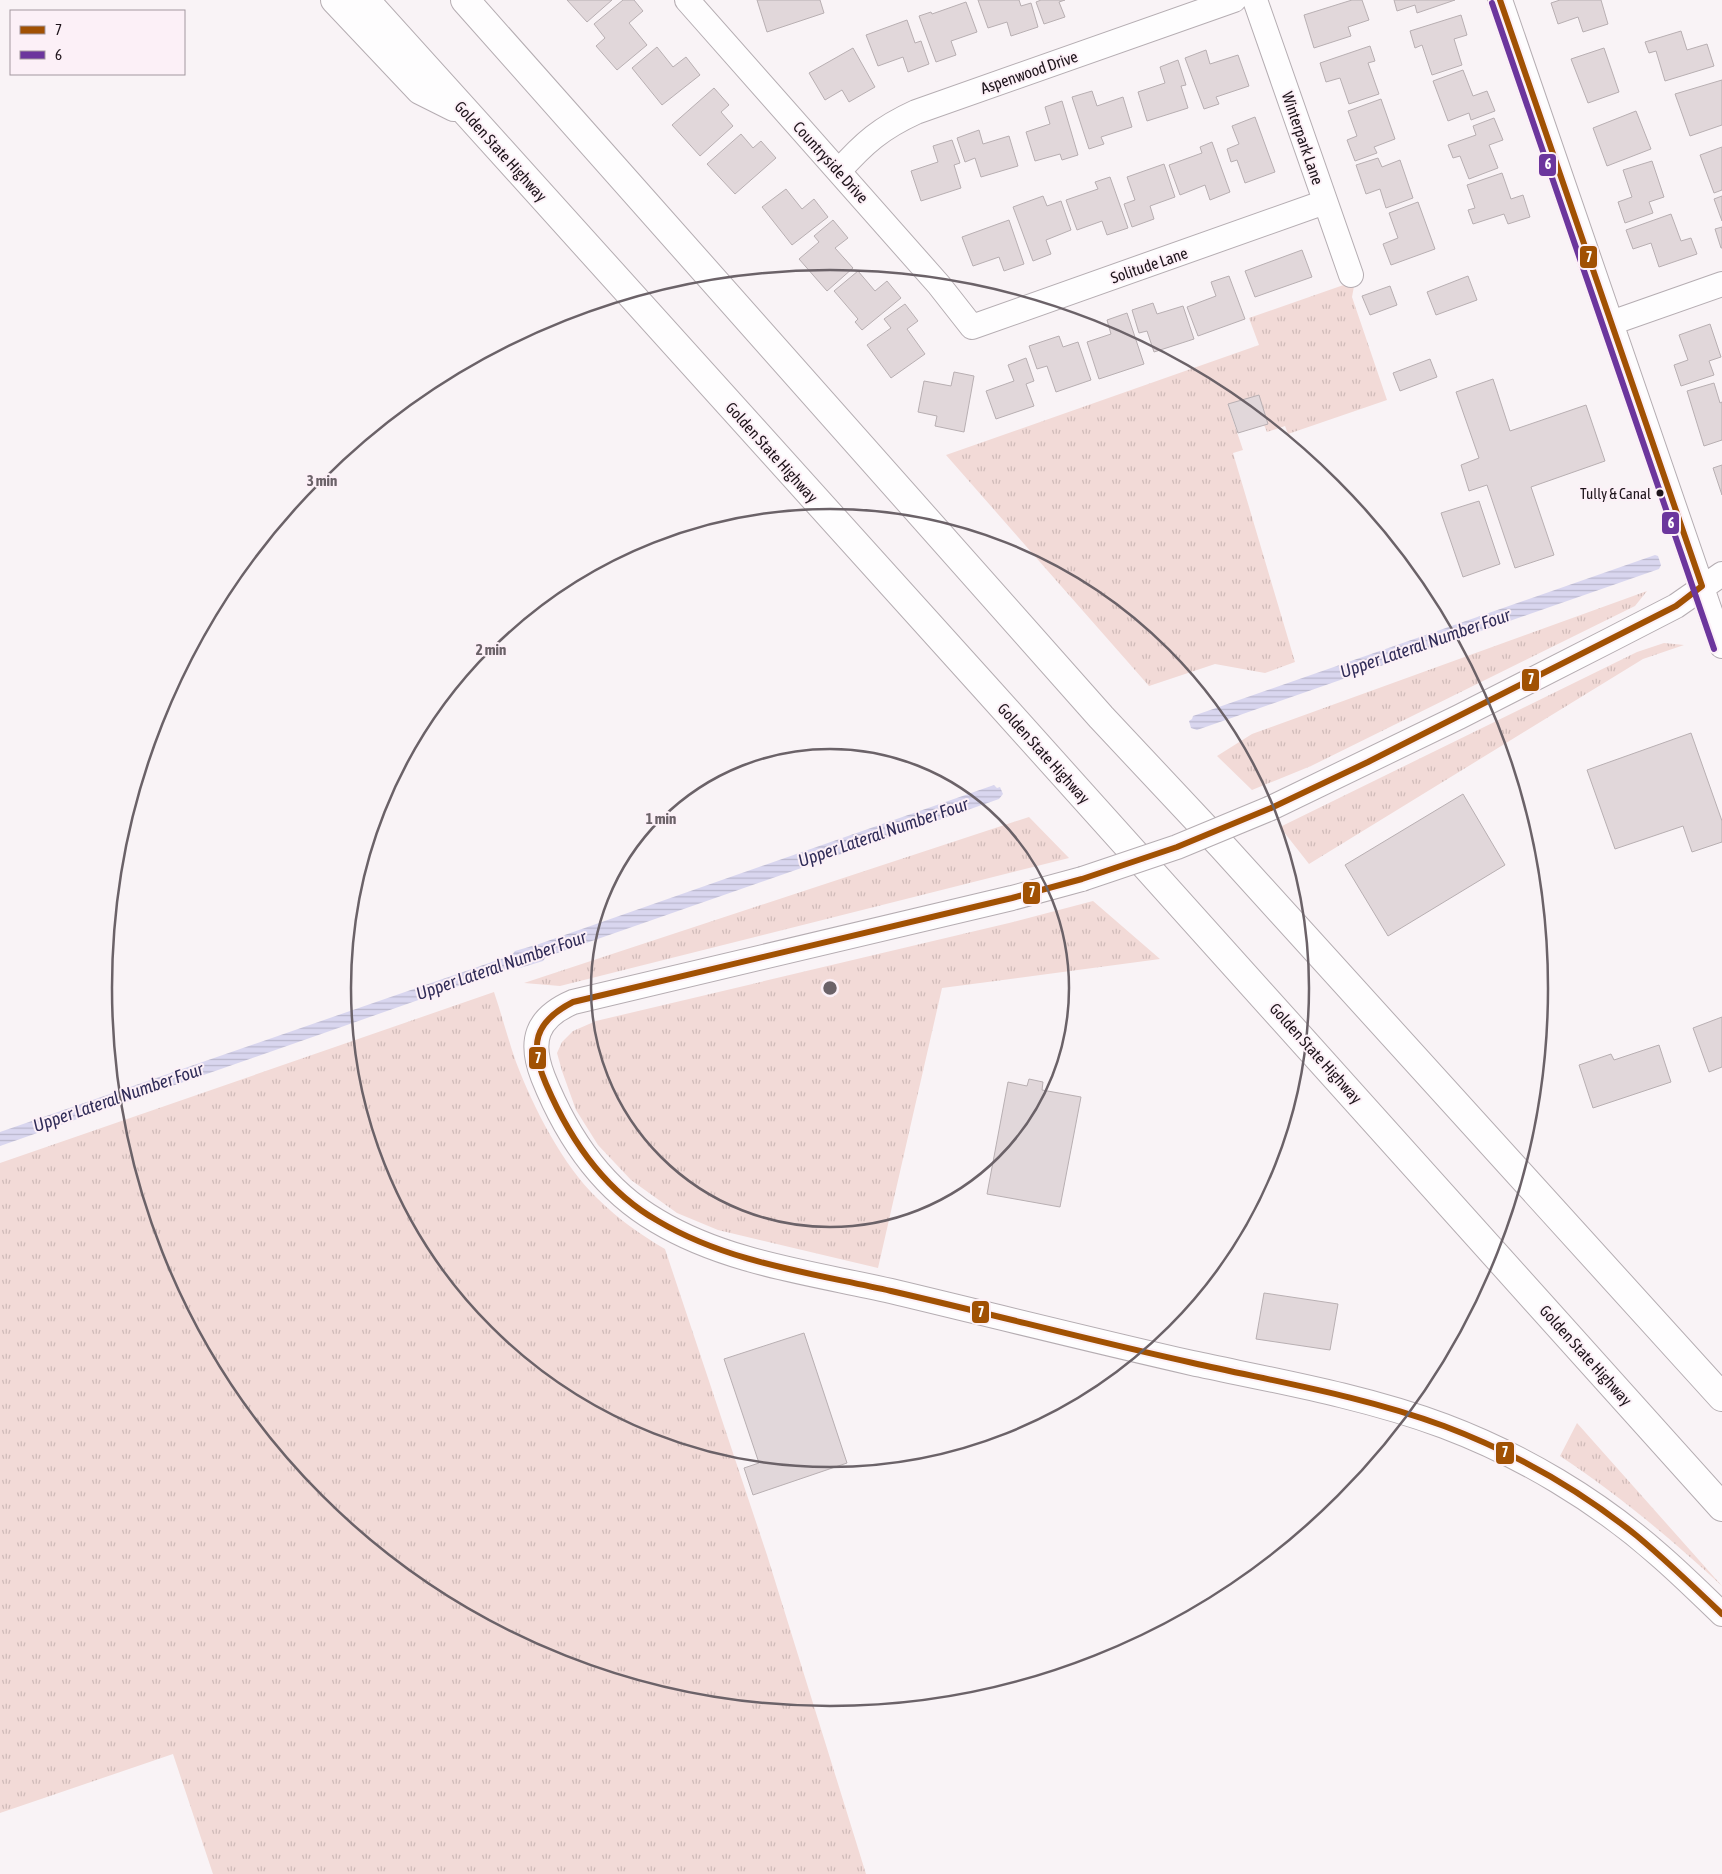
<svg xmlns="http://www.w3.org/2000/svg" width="1722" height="1874" viewBox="0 0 1722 1874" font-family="'Asap Condensed',sans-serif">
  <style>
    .grass { fill: url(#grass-tufts) }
    .water { fill: url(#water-rules) }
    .building { fill: #e1d7da; stroke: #b8afb2 }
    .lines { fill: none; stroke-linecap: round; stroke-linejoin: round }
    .minor-casing { stroke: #b5adb2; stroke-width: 26 }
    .highway-casing { stroke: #b5adb2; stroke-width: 30 }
    .minor { stroke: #fefdfe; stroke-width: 24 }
    .highway { stroke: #fefdfe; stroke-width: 28 }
    .minor-bridge-casing { stroke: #b5adb2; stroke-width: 26; stroke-linecap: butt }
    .minor-bridge { stroke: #fefdfe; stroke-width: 24 }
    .bus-1-casing { stroke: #fcf0f7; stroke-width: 10 }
    .bus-2-casing { stroke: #fcf0f7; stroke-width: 10 }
    .bus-1 { stroke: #a15103; stroke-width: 6 }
    .bus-2 { stroke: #6c369d; stroke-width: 6 }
    .ring { fill: none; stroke: #6b6268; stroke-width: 2.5 }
    .bus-dot { fill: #1e141b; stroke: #fcf0f7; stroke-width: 2 }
    .labels { text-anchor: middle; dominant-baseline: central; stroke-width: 4; stroke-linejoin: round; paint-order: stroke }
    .bus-label { font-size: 15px; fill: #1e141b; stroke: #fcf0f7; text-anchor: end }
    .street-label { font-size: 16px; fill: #1e141b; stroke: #fcf0f7 }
    .water-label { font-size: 18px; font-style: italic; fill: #302c58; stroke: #fcf0f7 }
    .centre { fill: #6b6268; stroke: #fcf0f7; stroke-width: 2.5 }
    .ring-label { font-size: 15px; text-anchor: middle; font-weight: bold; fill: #6b6268; stroke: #fcf0f7; stroke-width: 4; stroke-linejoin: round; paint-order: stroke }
    .line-badge { stroke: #fcf0f7; stroke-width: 2 }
    .badge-label { font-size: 14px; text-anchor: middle; font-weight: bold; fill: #fff }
  </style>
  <defs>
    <pattern id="grass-tufts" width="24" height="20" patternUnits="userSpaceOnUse" patternTransform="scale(1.25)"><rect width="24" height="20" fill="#f2dad7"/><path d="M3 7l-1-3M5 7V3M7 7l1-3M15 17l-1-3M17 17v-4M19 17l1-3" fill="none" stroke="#cfbab8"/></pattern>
    <pattern id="water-rules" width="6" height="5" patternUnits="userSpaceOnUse" patternTransform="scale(1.25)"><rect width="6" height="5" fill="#d9d6ef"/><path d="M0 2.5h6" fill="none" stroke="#bab7cc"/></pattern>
  </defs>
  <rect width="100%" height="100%" fill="#f9f3f6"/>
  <path class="grass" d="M1355 281 1352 297 1387 400 1288 434 1285 426 1267 432 1264 425 1267 423 1258 395 1228 405 1243 450 1233 453 1295 662 1265 673 1215 664 1149 686 946 455 1259 345 1249 318Z
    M1647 591 1635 606 1311 766 1252 790 1217 756 1252 734Z
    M1664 643 1684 645 1643 659 1309 864 1280 827 1637 652Z
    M1029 817 1069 858 560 986 524 983Z
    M1093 901 1160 959 942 988 878 1268 718 1230 677 1213 631 1180 598 1145 576 1110 562 1071 557 1053 562 1042 573 1031 596 1021 1009 923Z
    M494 992C502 1016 508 1039 516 1062 533 1107 563 1166 598 1199 618 1219 641 1235 665 1249L767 1555 866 1874H213L173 1754 0 1813V1163Z
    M1577 1423 1722 1586C1671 1539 1619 1495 1560 1456Z"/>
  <path class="water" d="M1655 555 1658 556 1661 565 1659 569 1197 730 1191 728 1189 721 1192 719 1193 716Z
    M994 785 997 788 1000 787 1003 794 999 799 546 957 543 961 520 968 516 966 0 1146V1132L512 955 515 951 539 944Z"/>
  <path class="building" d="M567 0H612L587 22Z
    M623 0H634L643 11 629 23 647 45 617 70 596 46 605 38 594 24Z
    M757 0H820L824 13 767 32Z
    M978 0H1019L1021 6 1031 3 1038 27 1011 36 1007 22 988 28Z
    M1041 0H1065L1059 2 1065 17 1044 24 1036 2Z
    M1352 0H1362L1369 20 1348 27 1351 36 1314 48 1304 15Z
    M1394 0H1455L1417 13 1415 5 1397 11Z
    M1560 0H1601L1608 24 1583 32 1578 17 1558 24 1551 3Z
    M966 2 977 32 951 41 956 55 936 62 919 16 931 12 932 14Z
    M1461 15 1467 35 1454 39 1462 65 1432 75 1422 45 1415 48 1410 31Z
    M907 20 915 43 921 41 929 64 908 72 903 57 878 66 866 35Z
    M1681 31 1687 50 1707 44 1714 66 1665 81 1656 51 1649 53 1645 42Z
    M1370 46 1375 61 1368 63 1379 94 1349 104 1340 78 1326 82 1320 63Z
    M657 47 673 67 686 57 700 75 662 105 632 68Z
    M853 48 875 87 849 102 842 90 825 100 809 73Z
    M1604 48 1619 92 1588 103 1571 59Z
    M1206 50 1210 64 1238 55 1249 86 1216 97 1219 104 1204 109 1185 58Z
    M1178 60 1186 85 1181 86 1188 108 1147 121 1138 92 1165 83 1160 67Z
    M1463 70 1473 96 1487 91 1495 111 1471 120 1469 113 1448 121 1433 81Z
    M1722 80V125L1690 136 1675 94Z
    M714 88 729 105 721 112 733 126 700 156 672 125Z
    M1092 91 1097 106 1123 97 1132 127 1101 137 1104 144 1089 149 1072 97Z
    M1381 99 1395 139 1374 147 1377 153 1355 161 1347 140 1357 136 1348 111Z
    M1062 101 1078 155 1062 160 1060 154 1035 161 1026 132 1050 124 1045 107Z
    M1636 111 1651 149 1607 166 1593 128Z
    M1255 117 1275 172 1245 183 1237 160 1231 162 1227 149 1239 144 1232 126Z
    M1494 118 1503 140 1489 145 1498 168 1469 179 1460 156 1453 158 1448 145 1476 135 1473 126Z
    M979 130 983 144 1009 136 1018 166 981 177 975 158 965 162 957 138Z
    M741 134 753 148 761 141 776 158 735 194 707 164Z
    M952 140 960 163 954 165 961 188 921 201 911 171 938 162 933 146Z
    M1212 142 1230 192 1210 200 1205 185 1180 195 1169 165 1202 153 1200 147Z
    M1722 147V190L1714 193 1700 155Z
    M1378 158 1382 167 1400 160 1413 198 1386 208 1380 189 1366 194 1356 165Z
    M1652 161 1664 197 1649 202 1653 213 1625 223 1618 202 1632 197 1623 170Z
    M1164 164 1175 197 1150 206 1154 219 1132 227 1124 204 1135 200 1127 177Z
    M1502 173 1511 199 1523 195 1530 217 1508 224 1504 214 1473 224 1468 210 1475 208 1467 185Z
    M1110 177 1128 228 1107 235 1102 221 1077 230 1066 200 1098 189 1095 182Z
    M786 189 802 209 814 199 828 217 792 245 762 207Z
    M1043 196 1047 206 1061 201 1071 230 1046 240 1051 254 1033 261 1013 207Z
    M1722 196V221L1714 199Z
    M1418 202 1435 249 1391 265 1383 244 1398 238 1389 213Z
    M1671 214 1681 241 1691 238 1697 254 1659 267 1651 243 1633 249 1626 230Z
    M833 220 848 238 835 248 853 268 827 291 799 259 819 242 814 236Z
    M1009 220 1024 264 1004 271 999 257 973 266 962 237Z
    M1722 227V248H1721L1715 229Z
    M1302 250 1312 277 1255 297 1245 271Z
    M858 271 875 291 887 281 901 298 862 330 855 322 858 319 834 291Z
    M1229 276 1245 319 1198 336 1187 307 1216 296 1211 282Z
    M1468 276 1477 300 1436 315 1427 292Z
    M1390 286 1397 305 1370 315 1362 296Z
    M1153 303 1157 314 1183 306 1194 339 1154 352 1147 331 1139 333 1132 310Z
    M905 304 918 321 907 329 925 354 891 378 867 345 891 328 884 319Z
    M1127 313 1144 364 1099 379 1087 342 1111 334 1107 320Z
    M1710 324 1721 357 1709 361 1714 375 1681 386 1674 365 1688 360 1679 335Z
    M1059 336 1063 347 1078 342 1091 380 1056 392 1047 366 1037 369 1029 346Z
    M1026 358 1034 381 1026 384 1034 406 996 419 986 391 1014 381 1008 365Z
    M1430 359 1437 377 1400 391 1393 373Z
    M954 372 974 376 964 432 935 426 937 416 918 412 924 381 951 386Z
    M1493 379 1510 431 1586 405 1605 461 1531 487 1554 555 1515 568 1487 485 1469 491 1461 465 1479 458 1456 392Z
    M1714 383 1720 403 1722 402V440L1704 446 1687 391Z
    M1259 395 1268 424 1238 433 1228 404Z
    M1722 465V495L1713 468Z
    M1479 501 1500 564 1463 577 1441 513Z
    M1691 733 1722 821V842L1692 852 1683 826 1615 849 1587 770Z
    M1463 794 1505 865 1388 936 1345 865Z
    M1722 1017V1067L1709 1072 1693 1028Z
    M1659 1045 1671 1082 1593 1108 1579 1065 1611 1054 1614 1060Z
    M1029 1079 1043 1082 1042 1090 1081 1097 1060 1207 987 1194 1008 1082 1027 1086Z
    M1264 1293 1338 1304 1330 1350 1256 1339Z
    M804 1333 847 1463 753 1495 744 1468 759 1463 724 1359Z"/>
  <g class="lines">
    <g class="minor-casing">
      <path id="minor" d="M687 0 939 285 972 327 1325 202
        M1255 0 1351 275
        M1500 0 1722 646
        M839 171C864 143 881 128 916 112L1234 0
        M1611 323 1722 284
        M1271 808 1459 717 1612 639 1676 606 1722 574
        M1082 879 1012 898 573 1002C536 1018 529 1041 543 1077 566 1135 602 1189 657 1221 727 1263 812 1273 891 1291 991 1315 1091 1340 1192 1363 1276 1381 1363 1396 1444 1426 1521 1455 1597 1500 1659 1555 1681 1574 1701 1594 1722 1614"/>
    </g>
    <g class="highway-casing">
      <path id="highway" d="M335 0 420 90 454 107
        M365 0C818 502 1271 1003 1722 1507
        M465 0 1101 717 1222 846 1722 1397"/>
    </g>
    <use href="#minor" class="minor"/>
    <use href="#highway" class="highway"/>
    <g class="minor-bridge-casing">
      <path id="minor-bridge" d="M1082 879 1177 847 1271 808"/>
    </g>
    <use href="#minor-bridge" class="minor-bridge"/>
    <g class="bus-1-casing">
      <path id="bus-1" d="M1500 0 1702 586 1676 606 1368 762 1271 808 1177 847 1082 879 1012 898 573 1002C534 1022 529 1045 546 1084 570 1140 605 1191 658 1221 729 1263 812 1273 891 1291 992 1314 1092 1341 1193 1363 1277 1382 1363 1396 1444 1426 1513 1452 1580 1490 1637 1536 1667 1561 1694 1587 1722 1614"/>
    </g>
    <g class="bus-2-casing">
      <path id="bus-2" d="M1492 3 1714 649"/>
    </g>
    <use href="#bus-1" class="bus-1"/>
    <use href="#bus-2" class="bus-2"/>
  </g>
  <g class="ring">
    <circle cx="830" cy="988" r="239"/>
    <circle cx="830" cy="988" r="479"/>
    <circle cx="830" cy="988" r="718"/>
  </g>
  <circle class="bus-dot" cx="1660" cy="493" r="4.5"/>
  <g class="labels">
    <g class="bus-label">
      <text x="1651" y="493">Tully &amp; Canal</text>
    </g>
    <g class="street-label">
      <text transform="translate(1029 72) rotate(-19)">Aspenwood Drive</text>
      <text transform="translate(1303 138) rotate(71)">Winterpark Lane</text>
      <text transform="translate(501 151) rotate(48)">Golden State Highway</text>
      <text transform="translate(831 162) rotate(48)">Countryside Drive</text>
      <text transform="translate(1149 265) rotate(-19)">Solitude Lane</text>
      <text transform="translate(772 452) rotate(48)">Golden State Highway</text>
      <text transform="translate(1044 753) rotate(48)">Golden State Highway</text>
      <text transform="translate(1316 1053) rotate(48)">Golden State Highway</text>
      <text transform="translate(1586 1355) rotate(48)">Golden State Highway</text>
    </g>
    <g class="water-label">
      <text transform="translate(1425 643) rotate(-19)">Upper Lateral Number Four</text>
      <text transform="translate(883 832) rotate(-19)">Upper Lateral Number Four</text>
      <text transform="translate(501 965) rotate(-19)">Upper Lateral Number Four</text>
      <text transform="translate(118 1097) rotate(-19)">Upper Lateral Number Four</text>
    </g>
  </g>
  <circle cx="830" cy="988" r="8" class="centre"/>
  <g class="ring-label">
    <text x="322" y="486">3 min</text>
    <text x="491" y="655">2 min</text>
    <text x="661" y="824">1 min</text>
  </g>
  <g class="line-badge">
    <rect x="1538" y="153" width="19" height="24" rx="5" fill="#6c369d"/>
    <rect x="1579" y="245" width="19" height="24" rx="5" fill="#a15103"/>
    <rect x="1661" y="511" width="19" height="24" rx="5" fill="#6c369d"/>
    <rect x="1521" y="668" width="19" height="24" rx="5" fill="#a15103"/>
    <rect x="1022" y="881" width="19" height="24" rx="5" fill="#a15103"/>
    <rect x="528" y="1046" width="19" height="24" rx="5" fill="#a15103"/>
    <rect x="971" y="1300" width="19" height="24" rx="5" fill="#a15103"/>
    <rect x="1495" y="1441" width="20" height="24" rx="5" fill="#a15103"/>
  </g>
  <g class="badge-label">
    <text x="1548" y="169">6</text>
    <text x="1589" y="262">7</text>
    <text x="1671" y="528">6</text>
    <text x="1531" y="684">7</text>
    <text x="1032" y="897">7</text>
    <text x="538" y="1063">7</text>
    <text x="981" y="1317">7</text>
    <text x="1505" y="1457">7</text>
  </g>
  <rect x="10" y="10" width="175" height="65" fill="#fcf0f7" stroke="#a3989f"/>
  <rect x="20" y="26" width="25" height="8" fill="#a15103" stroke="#a3989f"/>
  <text x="55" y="35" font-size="15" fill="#1e141b">7</text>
  <rect x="20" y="51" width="25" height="8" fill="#6c369d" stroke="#a3989f"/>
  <text x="55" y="60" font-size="15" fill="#1e141b">6</text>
</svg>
